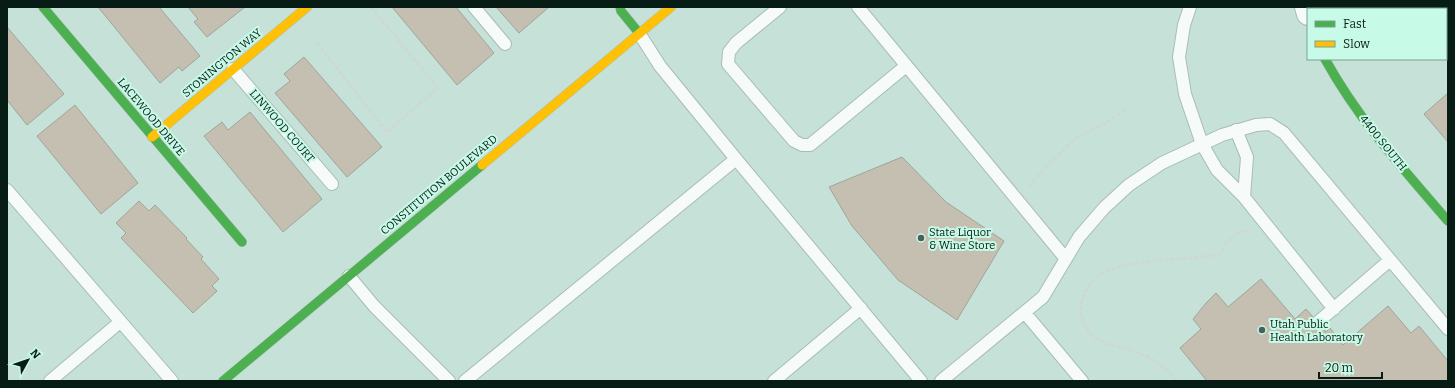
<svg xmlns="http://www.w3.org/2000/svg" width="1455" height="388" viewBox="0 0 1455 388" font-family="Bitter,serif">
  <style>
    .building { fill: #c4bfb0; stroke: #a0a49c }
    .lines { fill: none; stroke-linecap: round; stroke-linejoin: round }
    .lane-casing { stroke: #a7bdb5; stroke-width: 14 }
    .street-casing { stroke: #a7bdb5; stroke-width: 24 }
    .fast-casing { stroke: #a7bdb5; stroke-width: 10 }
    .slow-casing { stroke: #a7bdb5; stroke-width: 10 }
    .path { stroke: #ced7d4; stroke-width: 2.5; stroke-dasharray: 4 2; stroke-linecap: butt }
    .lane { stroke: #f6faf9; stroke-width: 12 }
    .street { stroke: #f6faf9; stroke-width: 22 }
    .fast { stroke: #4caf50; stroke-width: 9 }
    .slow { stroke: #ffc107; stroke-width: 9 }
    .poi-dot { fill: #4a615a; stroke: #c7fae7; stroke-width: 1.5 }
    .labels { text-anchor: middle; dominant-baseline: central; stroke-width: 4; stroke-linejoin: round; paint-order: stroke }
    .street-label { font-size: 11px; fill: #081c16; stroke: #c7fae7 }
    .poi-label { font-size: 11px; fill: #081c16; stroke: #c7fae7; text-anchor: start }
  </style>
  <rect width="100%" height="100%" fill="#c6e1d7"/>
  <path class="building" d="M98 7H159L200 56 182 71 179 67 160 83Z
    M188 7H245L207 37 194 22 198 19Z
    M392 7H456L494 53 457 85Z
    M496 7H549L519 33Z
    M7 27 64 94 27 125 7 100Z
    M304 57 382 147 347 177 275 93 290 81 284 74Z
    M1448 93V142L1424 114Z
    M75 105 138 183 101 214 37 136Z
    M250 112 322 199 283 232 204 136 222 122 228 130Z
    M902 157 946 202 1004 241 957 320 898 280 852 226 829 187Z
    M139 201 149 211 155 205 187 238 186 239 203 257 201 259 219 279 212 286 217 291 193 313 121 238 126 233 116 223Z
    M1261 279 1295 319 1306 309 1326 332 1330 328 1343 345 1388 306 1411 333 1419 326 1448 361V381H1207L1180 348 1201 329 1193 319 1207 302 1216 293 1228 307Z"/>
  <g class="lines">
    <g class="lane-casing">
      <path id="lane" d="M474 7 505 44
        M780 7 736 43 729 52 728 64 794 141 802 145H810L906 66
        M858 7 1066 259
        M1190 7 1184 25 1179 57 1185 94 1202 144 1217 170 1244 197 1334 309
        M639 33 660 66 736 159 921 381
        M233 69 332 184
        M1236 130 1247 157 1244 197
        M7 190 172 381
        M349 276 374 306 449 381
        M1025 313 1082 381
        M1318 322 1390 260
        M50 381 120 322
        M465 381 736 159
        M774 381 861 308
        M941 381 1043 297 1079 237 1104 208 1129 185 1162 163 1222 135 1256 125 1270 124 1284 133 1448 329"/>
    </g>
    <g class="street-casing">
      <path id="street" d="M1306 7 1308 14"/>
    </g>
    <g class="fast-casing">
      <path id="fast" d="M43 7 242 242
        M620 7 621 11 639 33
        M1325 59C1358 119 1403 169 1448 221
        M223 381 482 165"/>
    </g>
    <g class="slow-casing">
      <path id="slow" d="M152 137 307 7
        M482 165 671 7"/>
    </g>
    <path class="path" d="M317 43 387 132 438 88 371 7
      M1029 186 1053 160 1075 139 1105 123 1127 109
      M1176 381C1162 363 1148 355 1126 349 1118 347 1108 345 1100 341 1089 335 1081 322 1081 309 1081 293 1093 277 1107 271 1141 257 1185 261 1221 254L1225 244 1237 233 1250 230"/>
    <use href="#lane" class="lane"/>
    <use href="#street" class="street"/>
    <use href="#fast" class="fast"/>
    <use href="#slow" class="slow"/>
  </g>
  <g class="poi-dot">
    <circle cx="921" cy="238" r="4"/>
    <circle cx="1262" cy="330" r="4"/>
  </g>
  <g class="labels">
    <g class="street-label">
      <text transform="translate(222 63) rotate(-40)">STONINGTON WAY</text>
      <text transform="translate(151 117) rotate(50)">LACEWOOD DRIVE</text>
      <text transform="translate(282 126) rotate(49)">LINWOOD COURT</text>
      <text transform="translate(1383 143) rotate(51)">4400 SOUTH</text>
      <text transform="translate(439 185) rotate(-40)">CONSTITUTION BOULEVARD</text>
    </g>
    <g class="poi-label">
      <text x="929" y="232">State Liquor<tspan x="929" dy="13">&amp; Wine Store</tspan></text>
      <text x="1270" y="324">Utah Public<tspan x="1270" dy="13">Health Laboratory</tspan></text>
    </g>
  </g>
  <rect width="1455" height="388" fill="none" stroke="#081c16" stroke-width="16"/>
  <rect x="1307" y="8" width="140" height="52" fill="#c7fae7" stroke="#7ba193"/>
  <rect x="1315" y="21" width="20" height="6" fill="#4caf50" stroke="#7ba193"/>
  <text x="1343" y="28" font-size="12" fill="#081c16">Fast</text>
  <rect x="1315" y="41" width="20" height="6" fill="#ffc107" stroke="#7ba193"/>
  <text x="1343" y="48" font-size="12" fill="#081c16">Slow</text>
  <g transform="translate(28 360) rotate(50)" stroke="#c7fae7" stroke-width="3" paint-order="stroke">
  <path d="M0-3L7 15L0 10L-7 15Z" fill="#081c16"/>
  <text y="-6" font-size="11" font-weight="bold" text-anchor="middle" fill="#081c16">N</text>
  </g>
  <path d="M1319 372v6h63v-6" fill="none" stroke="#081c16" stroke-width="2"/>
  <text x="1325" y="372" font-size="12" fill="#081c16" stroke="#c7fae7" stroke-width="3" paint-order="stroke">20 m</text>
</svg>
